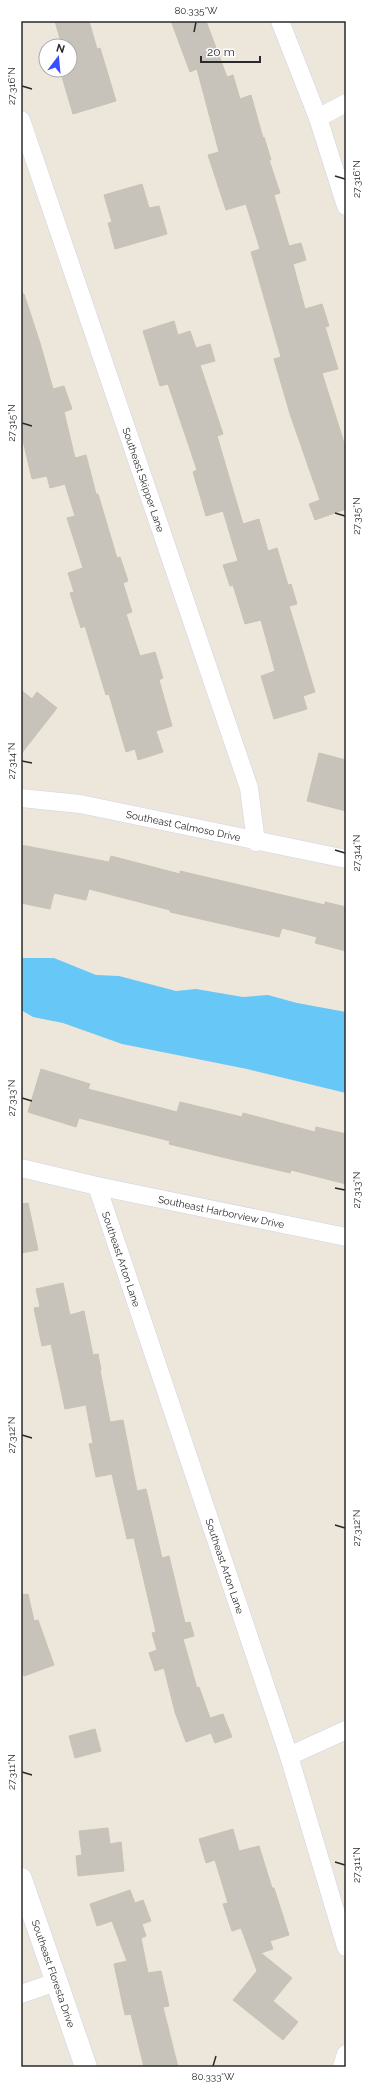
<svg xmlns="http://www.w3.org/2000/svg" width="367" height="2088" viewBox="0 0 367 2088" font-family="Raleway,sans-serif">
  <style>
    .water { fill: #67c7f6 }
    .building { fill: #c8c3ba; stroke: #c8c3b4 }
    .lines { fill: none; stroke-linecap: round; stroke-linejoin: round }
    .street-casing { stroke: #d0d3e4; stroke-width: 19 }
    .secondary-casing { stroke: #d0d3e4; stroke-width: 23 }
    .street { stroke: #fff; stroke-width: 18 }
    .secondary { stroke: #fff; stroke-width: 22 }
    .ticks { fill: none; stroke: #2a2a2a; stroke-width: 1.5 }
    .labels { text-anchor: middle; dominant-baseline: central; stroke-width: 4; stroke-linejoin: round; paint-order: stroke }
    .street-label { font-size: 10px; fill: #2a2a2a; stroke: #fff }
    .neatline { fill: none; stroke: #2a2a2a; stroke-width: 1.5 }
    .ticks-label { font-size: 10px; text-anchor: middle; fill: #2a2a2a }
  </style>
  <rect width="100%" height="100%" fill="#ede6db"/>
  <path class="water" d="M21 958H54L96 975 119 976 176 991 196 989 243 997 268 995 297 1003 346 1012V1093L247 1069 122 1044 63 1023 33 1017 21 1010Z"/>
  <path class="building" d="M55 21H89L97 49 100 48 116 101 73 114 60 70H70V46H62Z
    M171 21H206L227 77 233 75 240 99 251 95 263 138 264 137 271 160H269L280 193 274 195 289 246 301 243 306 260 293 264 305 309 322 304 329 326 325 327 338 369 322 373 346 449V509L315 520 309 504 320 500 290 414 274 359 281 357 251 252 260 249 246 204 226 210 208 155 219 152 197 69 190 72Z
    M142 184 149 208 159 206 167 234 115 249 108 223 112 222 104 195Z
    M24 294 40 343 53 389 64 386 72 409 64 412 75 458 86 455 96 494H98L117 558 120 557 128 581 123 583 132 612 126 614 140 656 155 652 163 678 159 680 172 726 156 731 163 752 138 760 135 749 126 752 109 694 106 695 85 626 81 628 70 593 74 592 68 573 83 568 67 518 75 516 65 484 50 488 47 476 32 479 21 432V295Z
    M174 321 178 335 190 331 196 348 210 344 215 361 200 365 223 434 217 436 243 524 259 519 268 551 277 548 288 585 291 584 297 604 289 606 315 692 303 696 307 709 274 719 261 676 275 671 261 620 245 624 233 585 230 586 223 565 238 561 223 511 206 516 193 472 197 470 168 384 160 386 143 331Z
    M21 690 32 699 37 692 57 708 21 754Z
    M319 753 346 760V811L307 801Z
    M21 845 109 862 111 856 180 874V871L325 905V902L346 907V951L315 943 317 937 282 928 279 937 170 912V910L89 889 86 900 54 893 50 909 21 903Z
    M41 1069 90 1084 88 1089 177 1112 180 1102 242 1117 243 1113 315 1132 316 1127 346 1134V1184L291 1170 290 1173 222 1157 169 1144 170 1141 79 1118 76 1127 28 1112Z
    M28 1203 38 1250 21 1253V1204Z
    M63 1283 70 1315 84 1311 93 1355 98 1354 101 1370H100L110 1422 123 1420 137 1491 146 1489 162 1558 169 1556 185 1623 190 1622 194 1636 183 1639 197 1688 199 1687 210 1718 223 1714 232 1737 215 1743 211 1733 186 1742 175 1712 164 1668 155 1671 149 1653 157 1650 152 1633 156 1632 134 1538 127 1539 112 1474 96 1477 89 1444 93 1443 86 1405 65 1409 51 1344 42 1346 34 1308 40 1307 36 1289Z
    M28 1594 34 1621 38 1620 54 1665 24 1676 21 1667V1595Z
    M95 1729 101 1751 75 1758 69 1736Z
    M108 1828 110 1844 121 1842 124 1871 78 1876 76 1856 82 1855 79 1831Z
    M233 1829 239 1851 259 1846 272 1888H274L289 1935 270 1941 273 1949 261 1953 292 1978 273 2001 298 2022 283 2040 233 2000 257 1971 241 1928 232 1931 223 1904 228 1903 215 1860 206 1863 199 1839Z
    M130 1890 135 1903 143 1900 151 1921 142 1924 146 1936 141 1938 148 1973 161 1971 169 2006 163 2007 178 2067H144L131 2014 125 2015 114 1964 127 1961 112 1921 97 1926 90 1904Z"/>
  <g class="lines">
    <g class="street-casing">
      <g id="street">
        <path d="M280 21 318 118 346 206"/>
        <path d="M318 118 346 103"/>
        <path id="s1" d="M21 120 249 788 256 842"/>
        <path id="s2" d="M21 798 80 804 346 859"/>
        <path id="s3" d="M21 1168 97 1186 346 1237"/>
        <path id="s4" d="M97 1186 289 1756 346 1947"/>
        <path d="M289 1756 346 1730"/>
        <path d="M21 1994 56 1982"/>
        <path d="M342 2067 346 2054"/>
      </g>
    </g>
    <g class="secondary-casing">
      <g id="secondary">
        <path id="s5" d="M21 1879 86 2067"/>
      </g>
    </g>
    <use href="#street" class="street"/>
    <use href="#secondary" class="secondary"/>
  </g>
  <path class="ticks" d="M194 32 196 22M22 86 32 89M335 176 345 179M22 423 32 426M335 513 345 516M22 761 32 763M335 850 345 853M22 1098 32 1101M335 1188 345 1190M22 1435 32 1438M335 1525 345 1528M22 1772 32 1775M335 1862 345 1865M213 2066 216 2056"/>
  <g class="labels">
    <g class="street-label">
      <text stroke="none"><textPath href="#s1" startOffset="380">Southeast Skipper Lane</textPath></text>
      <text stroke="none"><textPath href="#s2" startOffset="165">Southeast Calmoso Drive</textPath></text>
      <text stroke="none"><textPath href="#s3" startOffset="205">Southeast Harborview Drive</textPath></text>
      <text stroke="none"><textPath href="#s4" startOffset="77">Southeast Arton Lane</textPath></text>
      <text stroke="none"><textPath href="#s4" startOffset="401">Southeast Arton Lane</textPath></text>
      <text stroke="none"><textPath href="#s5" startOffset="100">Southeast Floresta Drive</textPath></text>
    </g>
  </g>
  <rect width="367" height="2088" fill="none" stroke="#ffffff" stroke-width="44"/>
  <g transform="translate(58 58) rotate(16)"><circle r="19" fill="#ffffff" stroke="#aaaaaa"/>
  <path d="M0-3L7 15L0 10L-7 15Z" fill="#364fff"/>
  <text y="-6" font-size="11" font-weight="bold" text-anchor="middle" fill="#2a2a2a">N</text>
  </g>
  <path d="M201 56v6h59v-6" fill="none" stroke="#2a2a2a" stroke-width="2"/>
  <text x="207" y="56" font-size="12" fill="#2a2a2a" stroke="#ffffff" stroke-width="3" paint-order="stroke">20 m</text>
  <rect x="22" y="22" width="323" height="2044" class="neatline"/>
  <g class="ticks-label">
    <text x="196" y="14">80.335°W</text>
    <text transform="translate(11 86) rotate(-90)" y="4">27.316°N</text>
    <text transform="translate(356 179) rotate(-90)" y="4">27.316°N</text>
    <text transform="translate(11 423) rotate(-90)" y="4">27.315°N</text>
    <text transform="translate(356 516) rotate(-90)" y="4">27.315°N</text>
    <text transform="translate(11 761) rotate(-90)" y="4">27.314°N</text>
    <text transform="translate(356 853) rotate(-90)" y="4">27.314°N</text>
    <text transform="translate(11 1098) rotate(-90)" y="4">27.313°N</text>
    <text transform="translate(356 1190) rotate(-90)" y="4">27.313°N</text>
    <text transform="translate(11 1435) rotate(-90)" y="4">27.312°N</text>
    <text transform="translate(356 1528) rotate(-90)" y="4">27.312°N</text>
    <text transform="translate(11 1772) rotate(-90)" y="4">27.311°N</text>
    <text transform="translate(356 1865) rotate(-90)" y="4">27.311°N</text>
    <text x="213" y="2080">80.333°W</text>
  </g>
</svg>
